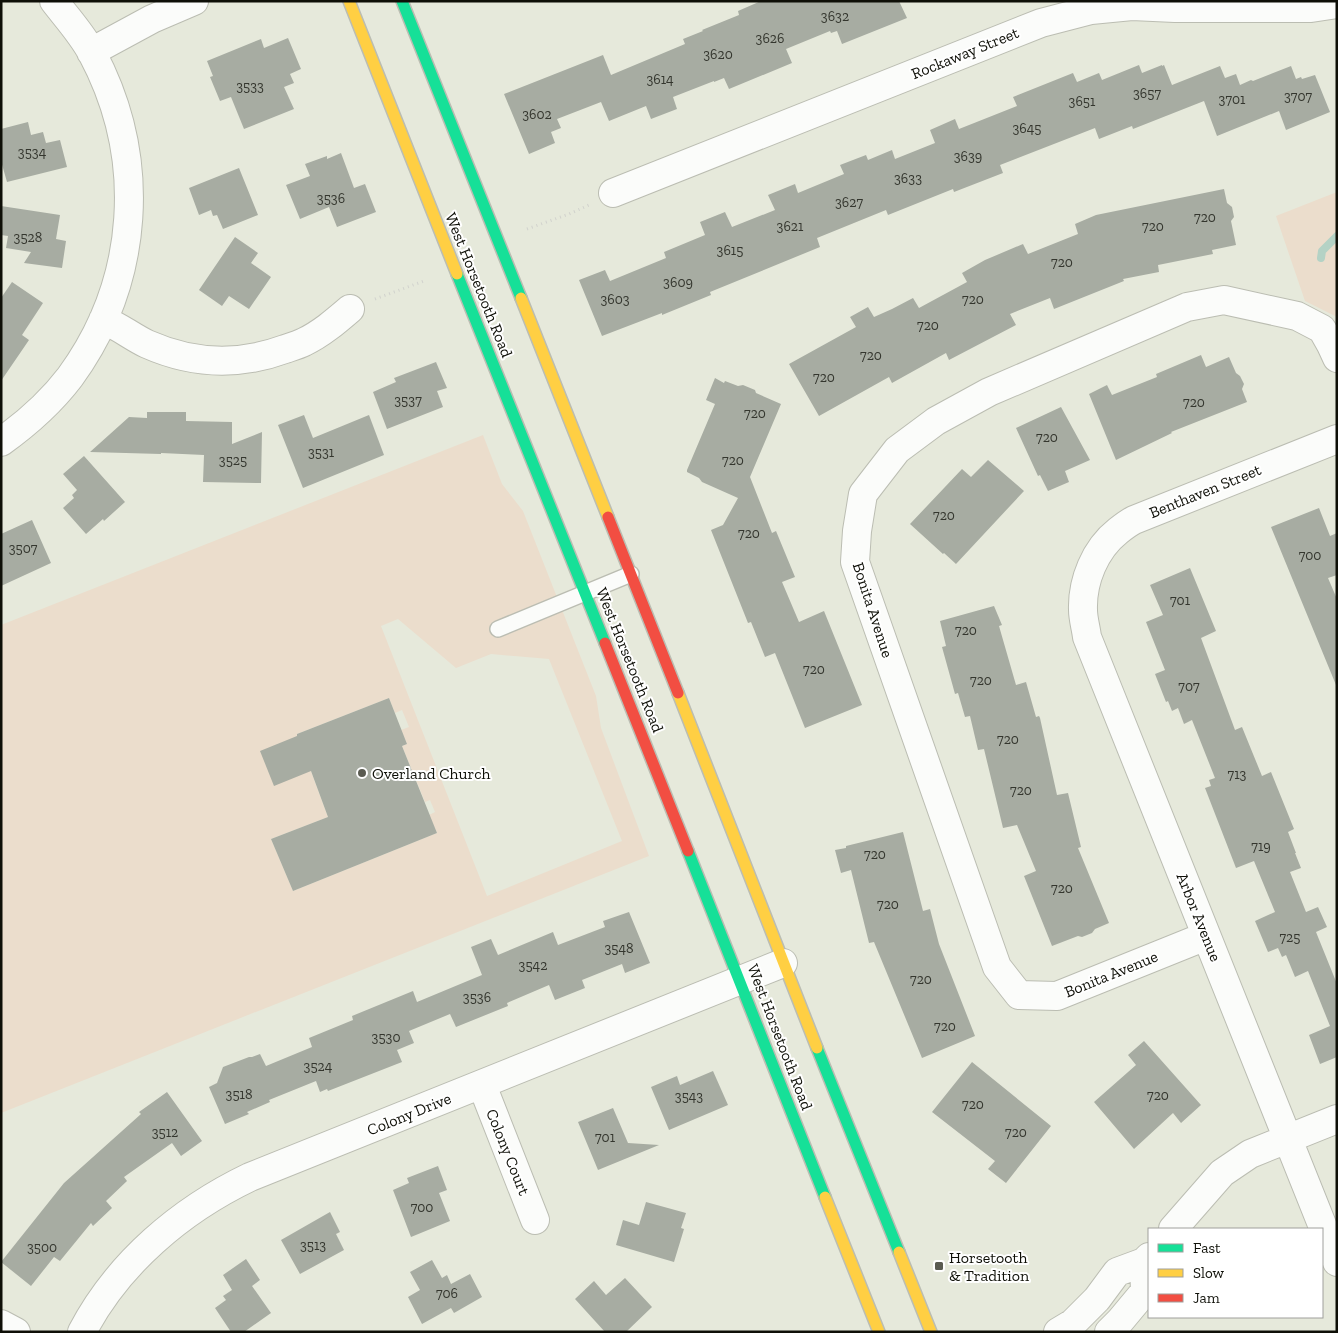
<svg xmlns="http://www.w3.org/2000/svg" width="1338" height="1333" viewBox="0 0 1338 1333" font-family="'Zilla Slab',serif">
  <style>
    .green { fill: #ebddcc; fill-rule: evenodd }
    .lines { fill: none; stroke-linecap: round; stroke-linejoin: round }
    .stream { stroke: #b4d2c5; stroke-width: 8 }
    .building { fill: #a7aca2 }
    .lane-casing { stroke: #bbbdb2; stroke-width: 18 }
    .street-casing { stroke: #bbbdb2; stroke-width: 30 }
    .fast-casing { stroke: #bbbdb2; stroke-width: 14 }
    .slow-casing { stroke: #bbbdb2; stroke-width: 14 }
    .jam-casing { stroke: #bbbdb2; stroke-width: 14 }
    .path { stroke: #d1d2cd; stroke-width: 3; stroke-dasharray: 1 4; stroke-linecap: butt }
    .lane { stroke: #fbfcfa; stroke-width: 15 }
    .street { stroke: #fbfcfa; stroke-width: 28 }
    .fast { stroke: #16e098; stroke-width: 11 }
    .slow { stroke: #ffcf43; stroke-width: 11 }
    .jam { stroke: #f24e42; stroke-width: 11 }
    .poi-dot { fill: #5a5b51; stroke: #fff; stroke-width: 2 }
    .labels { text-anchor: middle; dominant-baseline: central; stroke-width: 4; stroke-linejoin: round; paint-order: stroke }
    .number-label { font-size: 14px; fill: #34362e }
    .street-label { font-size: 16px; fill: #0e0f07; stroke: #fff }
    .poi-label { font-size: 16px; fill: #0e0f07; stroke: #fff; text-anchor: start }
  </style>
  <rect width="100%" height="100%" fill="#e6e9db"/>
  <path class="green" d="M1337 192V317L1305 301 1276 216Z
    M483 435 502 484 523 511 596 696 601 728 649 856 1 1113V625ZM398 619 456 668 491 654 549 659 622 841 487 896 381 626ZM389 698 395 713 402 710 409 727 401 730 407 744 402 746 425 802 430 800 435 812 429 815 437 833 293 891 271 839 328 817 297 734Z"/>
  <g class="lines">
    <path class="stream" d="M1321 258 1322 251 1337 236"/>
  </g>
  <path class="building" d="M761 1H899L907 18 842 44 837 31 831 33 830 31 786 49 792 63 729 89 724 78 714 82V81L673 97 677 109 651 119 646 106 609 121 601 102 557 119 561 128 551 132 555 143 529 154 504 94 603 55 611 75 685 44 683 39 703 31 702 30 739 15 738 11Z
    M288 38 301 69 290 74 294 83 284 87 294 109 244 129 231 97 220 101 210 77 213 76 207 61 261 39 264 48Z
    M1139 65 1142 73 1162 65V66L1164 65 1172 85 1220 66 1225 78 1236 74 1240 85 1251 80 1253 81 1291 66 1296 79 1301 77 1302 79 1315 75 1330 112 1286 130 1279 111 1217 136 1204 101 1133 129 1132 126 1099 139 1095 128 1000 165 1003 173 954 192 953 189 888 215 886 210 817 238 820 247 710 292 711 295 662 315V313L602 336 579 280 605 270 610 281 666 258 664 252 705 235 700 222 725 212 732 227 775 210 768 195 795 184 798 193 844 174 840 165 866 155 868 160 892 150 895 159 935 143 930 130 955 119 959 129 1017 106 1013 97 1073 73 1077 82 1099 73 1102 80Z
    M28 122 31 135 43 132 46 143 60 140 67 167 7 182 1 161V129Z
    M341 153 354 188 365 184 376 212 337 227 329 207 300 219 286 185 310 176 305 164 327 156V159Z
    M239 168 258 215 223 229 217 215 213 216 211 210 199 215 189 188Z
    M1224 189 1227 203 1232 207 1234 217 1231 221 1236 245 1212 250 1213 254 1158 265 1159 272 1123 279 1124 281 1054 309 1050 298 1010 314 1016 325 949 360 946 353 892 383 889 377 819 416 789 364 856 327 850 317 868 307 874 317 892 309 913 298 919 308 967 282 962 273 985 260 1023 244 1028 254 1078 234 1075 224 1096 215Z
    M1 206 60 215 56 239 66 241 62 268 24 263 31 252 6 248 8 236 1 235Z
    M235 237 258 253 251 263 271 277 249 309 229 296 222 306 199 290Z
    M12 282 43 303 22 335 29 340 1 381V298Z
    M1201 355 1206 367 1229 357 1236 373 1240 376 1244 384 1242 389 1247 402 1171 432 1172 433 1116 460 1089 394 1107 385 1112 395 1157 377 1156 374Z
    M436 362 447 388 437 391 443 407 387 429 373 392 396 382 394 378Z
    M715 378 724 383 725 381 738 386 743 385 755 390 756 393 781 404 750 477 772 533 776 531 795 577 782 582 799 622 824 611 862 705 805 728 775 653 765 657 751 622 748 623 711 530 723 525 738 498 702 482 699 478 687 472V470L715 404 706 400Z
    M1061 407 1090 460 1065 471 1069 482 1048 491 1040 475 1038 476 1016 428Z
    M147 412H186V421L232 422V444L262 432 261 483 203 482 204 455 161 453V454L90 452 129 417 147 418Z
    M304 415 313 438 369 415 384 455 303 488 278 425Z
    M84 456 125 502 104 521 103 519 86 534 63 508 74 498 72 495 77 490 63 474Z
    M988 460 1024 491 956 564 944 553 943 554 910 524 962 469 971 477Z
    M1319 508 1330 536 1337 533V575L1328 578 1337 599 1336 685 1271 527Z
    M32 520 51 563 1 586V534Z
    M1190 568 1216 631 1201 638 1235 730 1242 727 1262 776 1271 772 1294 829 1288 832 1296 853H1295L1301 868 1290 872 1306 912 1318 907 1327 927 1316 932 1337 984V1057L1320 1064 1309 1035 1330 1026 1308 971 1295 977 1286 955 1282 957 1278 948 1268 952 1255 921 1275 912 1254 861 1236 868 1205 788 1211 786 1209 780 1215 778 1192 720 1184 724 1178 708 1172 711 1168 701 1166 702 1155 674 1165 670 1146 622 1163 615 1150 585Z
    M994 606 1002 625 999 626 1016 685 1026 682 1036 717 1039 716 1040 718 1057 795 1068 793 1081 847 1078 848 1109 923 1095 929 1092 933 1082 937 1078 936 1052 946 1024 876 1036 871 1017 825 1003 828 984 749 978 750 970 716 965 717 958 693 955 694 942 647 946 646 940 621Z
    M389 698 407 744 402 746 437 833 293 891 271 839 328 817 311 771 274 786 260 751 297 736V734Z
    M903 832 923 911 930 909 939 944 975 1036 922 1058 874 942 869 943 851 870 841 873 835 850 846 848V846Z
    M629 912 650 963 625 973 622 964 582 980 585 988 555 1000 549 985 507 1003 508 1006 456 1027 450 1014 409 1031 414 1043 397 1050 402 1062 328 1091 327 1089 320 1092 316 1081 269 1100 270 1102 247 1112 249 1114 225 1124 209 1087 217 1083 223 1067 249 1057H252L260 1054 266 1066 312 1047 309 1038 353 1020 352 1016 413 991 417 1002 482 975 471 947 491 939 498 955 553 932 558 945 605 927 603 921Z
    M1144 1041 1201 1105 1181 1123 1173 1113 1134 1149 1094 1102 1136 1065 1128 1055Z
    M972 1062 1051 1126 1006 1183 988 1169 995 1161 932 1112Z
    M713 1071 728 1105 669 1130 651 1087 677 1076 680 1085Z
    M167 1092 202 1141 181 1156 172 1143 124 1177 127 1181 106 1201 112 1208 93 1226 91 1223 60 1261 54 1257 31 1286 1 1262 64 1183 141 1114 139 1112Z
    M613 1108 628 1143 659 1145 598 1170 578 1122Z
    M438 1166 447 1190 439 1193 450 1221 411 1237 393 1190 409 1183 407 1178Z
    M646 1202 686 1213 681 1228 684 1229 674 1262 616 1245 623 1220 639 1225Z
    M330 1212 340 1232 336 1234 344 1250 300 1274 281 1240Z
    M246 1259 260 1280 252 1286 271 1313 244 1332H231L215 1308 226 1300 223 1296 232 1290 223 1275Z
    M432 1260 442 1278 447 1275 451 1284 470 1274 482 1297 454 1313 451 1308 422 1324 408 1297 420 1290 410 1272Z
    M625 1278 652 1307 626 1332H605L575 1299 594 1281 606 1295Z"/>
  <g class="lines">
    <g class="lane-casing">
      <path id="lane" d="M498 629 631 574"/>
    </g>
    <g class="street-casing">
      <path id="street" d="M91 52 152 19 194 1
        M613 193 1041 23 1091 10 1132 6 1175 8H1311L1337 4
        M103 320C119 326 132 337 147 344 192 364 239 366 285 349 291 347 298 345 304 342 321 334 336 321 350 309
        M1337 439 1134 520C1128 523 1123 527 1118 531 1095 549 1082 581 1083 610 1083 619 1086 628 1087 637L1337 1262
        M1 442C26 424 51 402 70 377 140 281 148 158 92 53 82 34 67 18 54 1
        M1206 936 1057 996 1019 995 997 967 855 562 857 531 863 494 897 450 936 421 989 392 1187 307 1224 300 1297 316 1322 329 1331 345 1337 358
        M482 1085 535 1220
        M1173 1229 1222 1173 1250 1154 1337 1119
        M1 1324 16 1332
        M82 1332C118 1263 181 1210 250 1177L783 963
        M1058 1332 1073 1323 1097 1299 1117 1272 1144 1262 1149 1257
        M1109 1332 1120 1321 1145 1291 1144 1262"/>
    </g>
    <g class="fast-casing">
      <path id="fast" d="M402 1 521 298
        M457 274 605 643
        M688 851 825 1197
        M817 1048 899 1252"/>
    </g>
    <g class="slow-casing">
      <path id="slow" d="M349 1 457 274
        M521 298 608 517
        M678 693 817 1048
        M825 1197 879 1332
        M899 1252 931 1332"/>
    </g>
    <g class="jam-casing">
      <path id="jam" d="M608 517 678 693
        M605 643 688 851"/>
    </g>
    <path class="path" d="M527 229 569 214 589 205
      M375 299 424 281"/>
    <use href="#lane" class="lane"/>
    <use href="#street" class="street"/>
    <use href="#fast" class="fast"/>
    <use href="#slow" class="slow"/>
    <use href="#jam" class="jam"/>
  </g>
  <g class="poi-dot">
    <circle cx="362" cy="773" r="5"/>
    <rect x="934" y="1261" width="10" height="10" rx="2.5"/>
  </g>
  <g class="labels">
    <g class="number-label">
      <text x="835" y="16">3632</text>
      <text x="770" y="38">3626</text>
      <text x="718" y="54">3620</text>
      <text x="660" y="79">3614</text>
      <text x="250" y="86">3533</text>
      <text x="1147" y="93">3657</text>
      <text x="1298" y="96">3707</text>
      <text x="1232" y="99">3701</text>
      <text x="1082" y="101">3651</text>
      <text x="537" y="114">3602</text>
      <text x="1027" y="128">3645</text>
      <text x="32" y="152">3534</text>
      <text x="968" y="156">3639</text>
      <text x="908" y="178">3633</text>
      <text x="331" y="198">3536</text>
      <text x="849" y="202">3627</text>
      <text x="1205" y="217">720</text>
      <text x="790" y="226">3621</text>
      <text x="1153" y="226">720</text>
      <text x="28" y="237">3528</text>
      <text x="730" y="250">3615</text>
      <text x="1062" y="262">720</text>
      <text x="678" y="282">3609</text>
      <text x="615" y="299">3603</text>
      <text x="973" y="299">720</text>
      <text x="928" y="325">720</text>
      <text x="871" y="355">720</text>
      <text x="824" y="377">720</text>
      <text x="408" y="400">3537</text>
      <text x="1194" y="402">720</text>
      <text x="755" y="413">720</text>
      <text x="1047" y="437">720</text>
      <text x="321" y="452">3531</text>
      <text x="233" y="460">3525</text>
      <text x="733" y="460">720</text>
      <text x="944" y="515">720</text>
      <text x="749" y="533">720</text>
      <text x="23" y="548">3507</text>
      <text x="1310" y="555">700</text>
      <text x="1180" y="600">701</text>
      <text x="966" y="630">720</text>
      <text x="814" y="669">720</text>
      <text x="981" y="680">720</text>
      <text x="1189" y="686">707</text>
      <text x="1008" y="739">720</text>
      <text x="1237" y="774">713</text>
      <text x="1021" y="790">720</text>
      <text x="1261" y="846">719</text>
      <text x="875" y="854">720</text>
      <text x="1062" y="888">720</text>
      <text x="888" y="904">720</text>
      <text x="1290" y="937">725</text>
      <text x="619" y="948">3548</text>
      <text x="533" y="965">3542</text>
      <text x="921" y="979">720</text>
      <text x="477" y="997">3536</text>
      <text x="945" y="1026">720</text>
      <text x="386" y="1037">3530</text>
      <text x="318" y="1066">3524</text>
      <text x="239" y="1094">3518</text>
      <text x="1158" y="1095">720</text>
      <text x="689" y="1096">3543</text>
      <text x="973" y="1104">720</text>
      <text x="165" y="1132">3512</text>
      <text x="1016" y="1132">720</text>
      <text x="605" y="1137">701</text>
      <text x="422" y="1207">700</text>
      <text x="313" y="1245">3513</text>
      <text x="42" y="1247">3500</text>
      <text x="447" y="1293">706</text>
    </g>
    <g class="street-label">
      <text transform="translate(965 53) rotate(-22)">Rockaway Street</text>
      <text transform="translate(479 285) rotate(68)">West Horsetooth Road</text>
      <text transform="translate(1205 491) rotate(-22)">Benthaven Street</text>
      <text transform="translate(873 610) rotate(72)">Bonita Avenue</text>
      <text transform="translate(630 660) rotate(68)">West Horsetooth Road</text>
      <text transform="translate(1199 917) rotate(68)">Arbor Avenue</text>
      <text transform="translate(1111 974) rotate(-22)">Bonita Avenue</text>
      <text transform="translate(780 1037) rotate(69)">West Horsetooth Road</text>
      <text transform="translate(409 1114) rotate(-22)">Colony Drive</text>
      <text transform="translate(508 1152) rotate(68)">Colony Court</text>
    </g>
    <g class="poi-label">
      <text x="372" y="773">Overland Church</text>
      <text x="949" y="1257">Horsetooth<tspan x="949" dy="18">&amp; Tradition</tspan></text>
    </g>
  </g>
  <rect width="1338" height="1333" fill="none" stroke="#0e0f07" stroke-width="5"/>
  <rect x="1148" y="1228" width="175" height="90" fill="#ffffff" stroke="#9f9f9c"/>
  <rect x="1158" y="1244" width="25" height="8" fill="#16e098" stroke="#9f9f9c"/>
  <text x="1193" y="1253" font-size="15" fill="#0e0f07">Fast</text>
  <rect x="1158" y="1269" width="25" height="8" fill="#ffcf43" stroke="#9f9f9c"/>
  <text x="1193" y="1278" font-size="15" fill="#0e0f07">Slow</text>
  <rect x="1158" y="1294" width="25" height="8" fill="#f24e42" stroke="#9f9f9c"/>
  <text x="1193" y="1303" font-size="15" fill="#0e0f07">Jam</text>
</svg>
